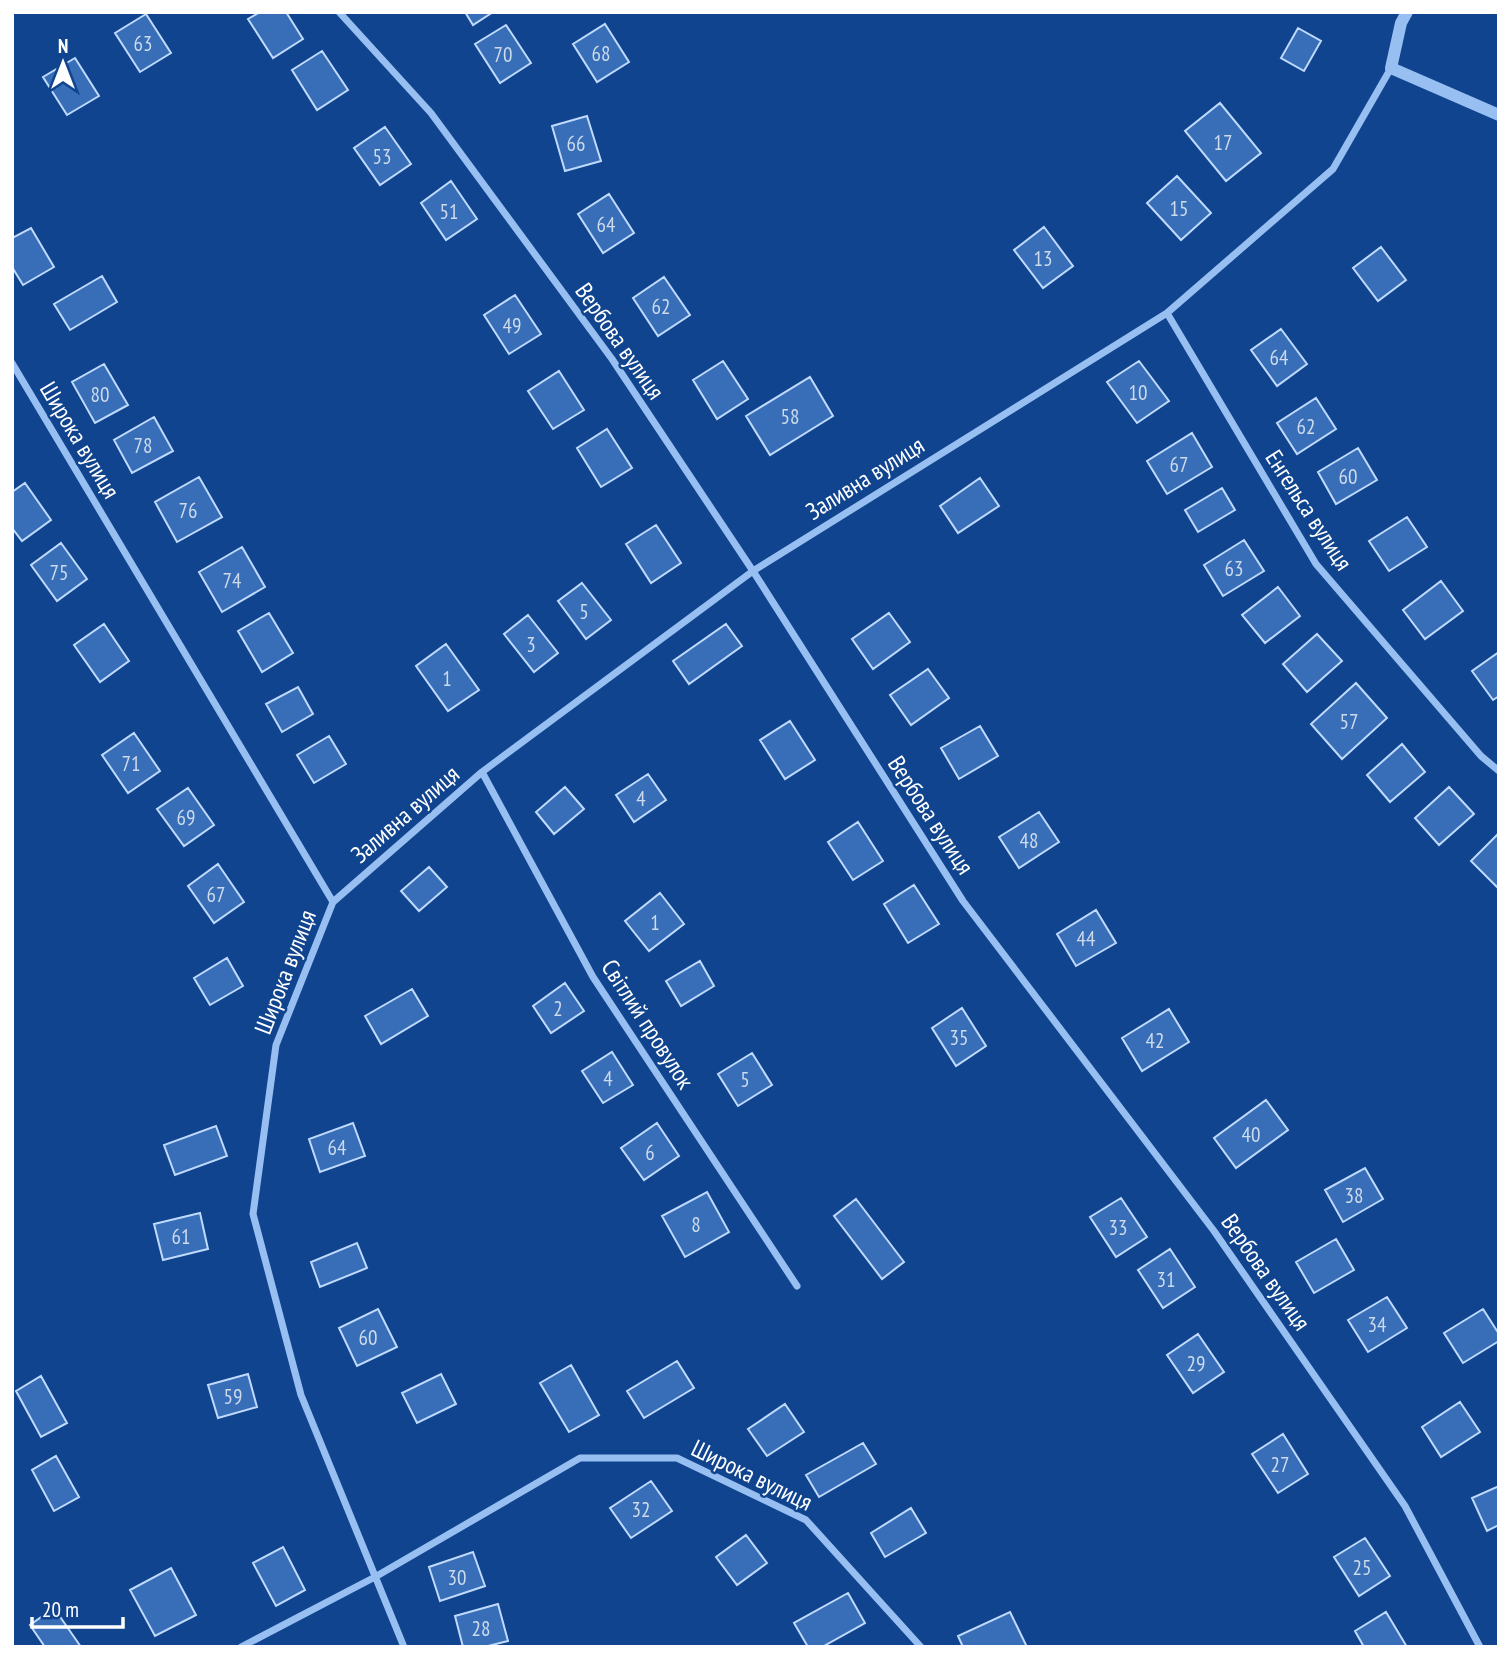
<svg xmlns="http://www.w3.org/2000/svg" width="1511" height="1659" viewBox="0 0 1511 1659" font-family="'PT Sans Narrow',sans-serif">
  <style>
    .building { fill: #386eb7; stroke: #bfdafd; stroke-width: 2 }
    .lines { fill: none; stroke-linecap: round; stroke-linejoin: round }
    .minor { stroke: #98bff2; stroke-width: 7 }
    .tertiary { stroke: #98bff2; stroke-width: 12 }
    .labels { text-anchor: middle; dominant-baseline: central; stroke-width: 5; stroke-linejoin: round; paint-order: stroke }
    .number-label { font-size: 21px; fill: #cddbed }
    .street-label { font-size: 24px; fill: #fff; stroke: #10448e }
  </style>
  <rect width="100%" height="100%" fill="#10448e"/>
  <path class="building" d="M260 12H286L303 39 273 58 248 19Z
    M465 12H493L473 25Z
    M146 14 171 53 140 72 115 33Z
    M605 24 629 62 597 82 573 44Z
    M506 25 531 63 500 83 475 44Z
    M1298 28 1321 41 1304 71 1281 58Z
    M322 51 348 90 317 110 292 70Z
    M75 58 99 96 67 115 43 77Z
    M1220 103 1261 153 1226 181 1185 131Z
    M587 116 601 161 565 171 552 126Z
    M385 127 411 164 380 185 354 148Z
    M1177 176 1211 213 1181 240 1147 203Z
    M451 181 477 219 446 240 421 203Z
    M609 194 634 233 603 253 578 214Z
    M1044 227 1073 266 1043 288 1014 250Z
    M31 228 54 267 23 285 12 267V238Z
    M1381 247 1406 280 1378 301 1353 268Z
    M102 276 117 302 70 330 54 304Z
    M664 277 690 315 658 336 633 298Z
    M515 295 541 334 509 354 484 315Z
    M1281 329 1307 364 1277 386 1251 350Z
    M723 361 748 399 717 419 693 380Z
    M1139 361 1169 401 1137 423 1107 382Z
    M104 364 128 405 95 423 72 382Z
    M559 371 584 410 553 429 528 391Z
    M810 377 833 416 770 455 746 416Z
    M1316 398 1336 429 1297 454 1277 423Z
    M154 417 173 451 132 473 114 440Z
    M607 429 632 468 601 487 577 448Z
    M1192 433 1212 467 1167 494 1147 461Z
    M1358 448 1377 480 1336 504 1318 472Z
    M199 477 222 517 177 542 155 502Z
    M980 478 999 506 958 533 940 506Z
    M25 483 51 520 22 541 12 528V492Z
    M1222 488 1235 510 1198 532 1185 510Z
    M1407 517 1427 547 1389 571 1369 541Z
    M656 525 681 563 651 583 626 544Z
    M1244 540 1264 571 1223 596 1204 565Z
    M61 543 87 579 57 601 31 565Z
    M242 547 265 587 222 612 199 572Z
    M1441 581 1463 611 1425 639 1403 610Z
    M582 583 611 620 586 639 558 601Z
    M1278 587 1300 616 1265 643 1242 615Z
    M269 613 293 653 262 672 238 631Z
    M889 613 910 642 873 669 852 639Z
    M528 615 558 653 534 672 504 634Z
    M104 624 129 661 100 682 74 645Z
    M726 624 742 646 689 684 673 661Z
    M1317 634 1342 661 1307 692 1283 664Z
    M446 644 479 690 448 711 416 666Z
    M1499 652V696L1493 700 1472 671Z
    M928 669 949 698 911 725 890 695Z
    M1356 683 1387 718 1342 759 1311 724Z
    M298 687 313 714 282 732 266 704Z
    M790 721 815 760 785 779 760 740Z
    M980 726 998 756 959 779 941 748Z
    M134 733 160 771 128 793 102 755Z
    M329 736 346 764 314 783 297 755Z
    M1402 744 1425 772 1390 802 1367 775Z
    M648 774 666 800 634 822 616 795Z
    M565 787 584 809 554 834 536 812Z
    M1449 787 1474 814 1439 845 1415 818Z
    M188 788 214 825 184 846 157 809Z
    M1039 812 1059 842 1019 868 999 837Z
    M858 822 883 861 853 880 828 842Z
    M1499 833V885L1497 887 1471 861Z
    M218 864 244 902 214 923 188 886Z
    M429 867 447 887 419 911 401 891Z
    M914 885 939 924 908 943 884 904Z
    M660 893 684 924 649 951 625 921Z
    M1096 910 1116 943 1076 966 1057 934Z
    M227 958 243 986 210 1005 194 978Z
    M700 961 714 986 681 1006 666 981Z
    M565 983 584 1011 551 1033 533 1006Z
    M412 989 428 1016 381 1044 365 1016Z
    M962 1008 986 1046 956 1066 932 1028Z
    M1169 1009 1189 1042 1142 1071 1122 1038Z
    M612 1052 633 1085 603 1103 582 1071Z
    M752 1053 772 1085 738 1106 718 1074Z
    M1266 1100 1288 1130 1236 1168 1214 1138Z
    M353 1123 365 1156 320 1172 309 1139Z
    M657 1123 679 1156 644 1180 621 1148Z
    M216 1126 227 1156 175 1175 164 1145Z
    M1365 1168 1383 1199 1343 1222 1325 1190Z
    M707 1192 729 1232 685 1257 662 1216Z
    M1121 1198 1147 1237 1116 1257 1090 1217Z
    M856 1199 904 1262 882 1279 834 1216Z
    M200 1213 208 1249 163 1260 154 1224Z
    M1336 1239 1354 1270 1314 1293 1296 1262Z
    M357 1243 367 1268 320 1287 311 1262Z
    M1170 1249 1195 1287 1163 1308 1138 1270Z
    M1387 1297 1407 1328 1368 1352 1348 1320Z
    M378 1309 397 1347 357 1366 339 1328Z
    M1483 1309 1499 1334V1341L1463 1363 1444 1333Z
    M1198 1334 1224 1372 1193 1393 1167 1355Z
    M677 1361 694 1388 644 1418 627 1391Z
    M571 1365 599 1415 569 1432 540 1383Z
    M248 1374 257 1407 218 1418 208 1385Z
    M441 1374 456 1404 417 1423 402 1393Z
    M41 1376 67 1423 41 1437 16 1391Z
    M1460 1402 1480 1432 1441 1457 1422 1427Z
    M785 1404 804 1432 767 1456 748 1429Z
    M1283 1434 1308 1474 1278 1493 1252 1454Z
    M863 1443 876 1464 819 1497 806 1475Z
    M56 1456 79 1497 54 1511 32 1470Z
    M651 1481 672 1511 631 1538 610 1508Z
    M1499 1486V1525L1487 1531 1472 1498Z
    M911 1508 926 1533 885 1557 871 1533Z
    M746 1535 767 1563 737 1585 716 1557Z
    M1365 1538 1390 1576 1359 1596 1334 1557Z
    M283 1547 305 1590 276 1606 253 1563Z
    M473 1552 485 1586 440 1601 429 1567Z
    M171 1568 196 1615 155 1636 130 1590Z
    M848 1593 865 1623 822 1647H808L794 1623Z
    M498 1604 508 1641 484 1647H463L455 1616Z
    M54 1608 81 1647H45L30 1625Z
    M1010 1612 1027 1647H963L958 1636Z
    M1386 1612 1407 1647H1364L1355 1631Z"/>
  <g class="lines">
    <path class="minor" d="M339 12 431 113 612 359 753 571 963 901 1214 1231 1405 1506 1480 1647
      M1167 313 1316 564 1481 756 1499 771
      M12 363 333 902
      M482 772 593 977 797 1286
      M241 1647 375 1577 580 1458H677L806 1520 921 1647
      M404 1647 301 1395 253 1214 276 1045 333 902 482 772 753 571 1167 313 1333 169 1391 68"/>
    <path class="tertiary" d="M1407 12 1401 23 1391 68 1499 115"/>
  </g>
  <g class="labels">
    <g class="number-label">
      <text x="143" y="43">63</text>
      <text x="601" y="53">68</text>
      <text x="503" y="54">70</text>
      <text x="1223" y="142">17</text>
      <text x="576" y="143">66</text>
      <text x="382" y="156">53</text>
      <text x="1179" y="208">15</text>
      <text x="449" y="211">51</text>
      <text x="606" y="224">64</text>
      <text x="1043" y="258">13</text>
      <text x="661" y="306">62</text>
      <text x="512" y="325">49</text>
      <text x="1279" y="357">64</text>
      <text x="1138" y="392">10</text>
      <text x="100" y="394">80</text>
      <text x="790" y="416">58</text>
      <text x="1306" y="426">62</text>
      <text x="143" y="445">78</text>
      <text x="1179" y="464">67</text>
      <text x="1348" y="476">60</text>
      <text x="188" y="510">76</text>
      <text x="1234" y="568">63</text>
      <text x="59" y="572">75</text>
      <text x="232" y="580">74</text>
      <text x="584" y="611">5</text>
      <text x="531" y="644">3</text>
      <text x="447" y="678">1</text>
      <text x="1349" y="721">57</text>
      <text x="131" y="763">71</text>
      <text x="641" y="798">4</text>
      <text x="186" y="817">69</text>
      <text x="1029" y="840">48</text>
      <text x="216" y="894">67</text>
      <text x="655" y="922">1</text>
      <text x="1086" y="938">44</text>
      <text x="558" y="1008">2</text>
      <text x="959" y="1037">35</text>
      <text x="1155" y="1040">42</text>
      <text x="608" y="1078">4</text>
      <text x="745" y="1079">5</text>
      <text x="1251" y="1134">40</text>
      <text x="337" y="1147">64</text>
      <text x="650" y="1152">6</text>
      <text x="1354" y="1195">38</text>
      <text x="696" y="1224">8</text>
      <text x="1118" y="1227">33</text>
      <text x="181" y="1236">61</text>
      <text x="1166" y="1279">31</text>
      <text x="1377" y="1324">34</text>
      <text x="368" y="1337">60</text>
      <text x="1196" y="1363">29</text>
      <text x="233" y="1396">59</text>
      <text x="1280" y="1464">27</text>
      <text x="641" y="1509">32</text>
      <text x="1362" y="1567">25</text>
      <text x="457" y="1577">30</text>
      <text x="481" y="1628">28</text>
    </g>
    <g class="street-label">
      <text transform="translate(620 341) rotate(55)">Вербова вулиця</text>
      <text transform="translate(80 440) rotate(59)">Широка вулиця</text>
      <text transform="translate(865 478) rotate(-32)">Заливна вулиця</text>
      <text transform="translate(1309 510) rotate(57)">Енгельса вулиця</text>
      <text transform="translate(405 814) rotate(-41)">Заливна вулиця</text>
      <text transform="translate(931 815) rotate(57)">Вербова вулиця</text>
      <text transform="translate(285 972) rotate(-69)">Широка вулиця</text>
      <text transform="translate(648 1024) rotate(57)">Світлий провулок</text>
      <text transform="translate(1266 1272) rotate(55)">Вербова вулиця</text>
      <text transform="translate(752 1475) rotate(26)">Широка вулиця</text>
    </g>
  </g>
  <rect width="1511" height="1659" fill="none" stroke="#ffffff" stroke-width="28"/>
  <g transform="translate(63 63)" stroke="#10448e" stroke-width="5" paint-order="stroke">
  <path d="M0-5L12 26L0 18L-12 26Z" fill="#ffffff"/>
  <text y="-10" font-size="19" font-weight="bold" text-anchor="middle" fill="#ffffff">N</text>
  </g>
  <path d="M32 1617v10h91v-10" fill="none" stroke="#ffffff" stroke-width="3.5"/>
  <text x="42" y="1617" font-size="21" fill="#ffffff" stroke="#10448e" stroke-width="5" paint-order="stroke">20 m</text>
</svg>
